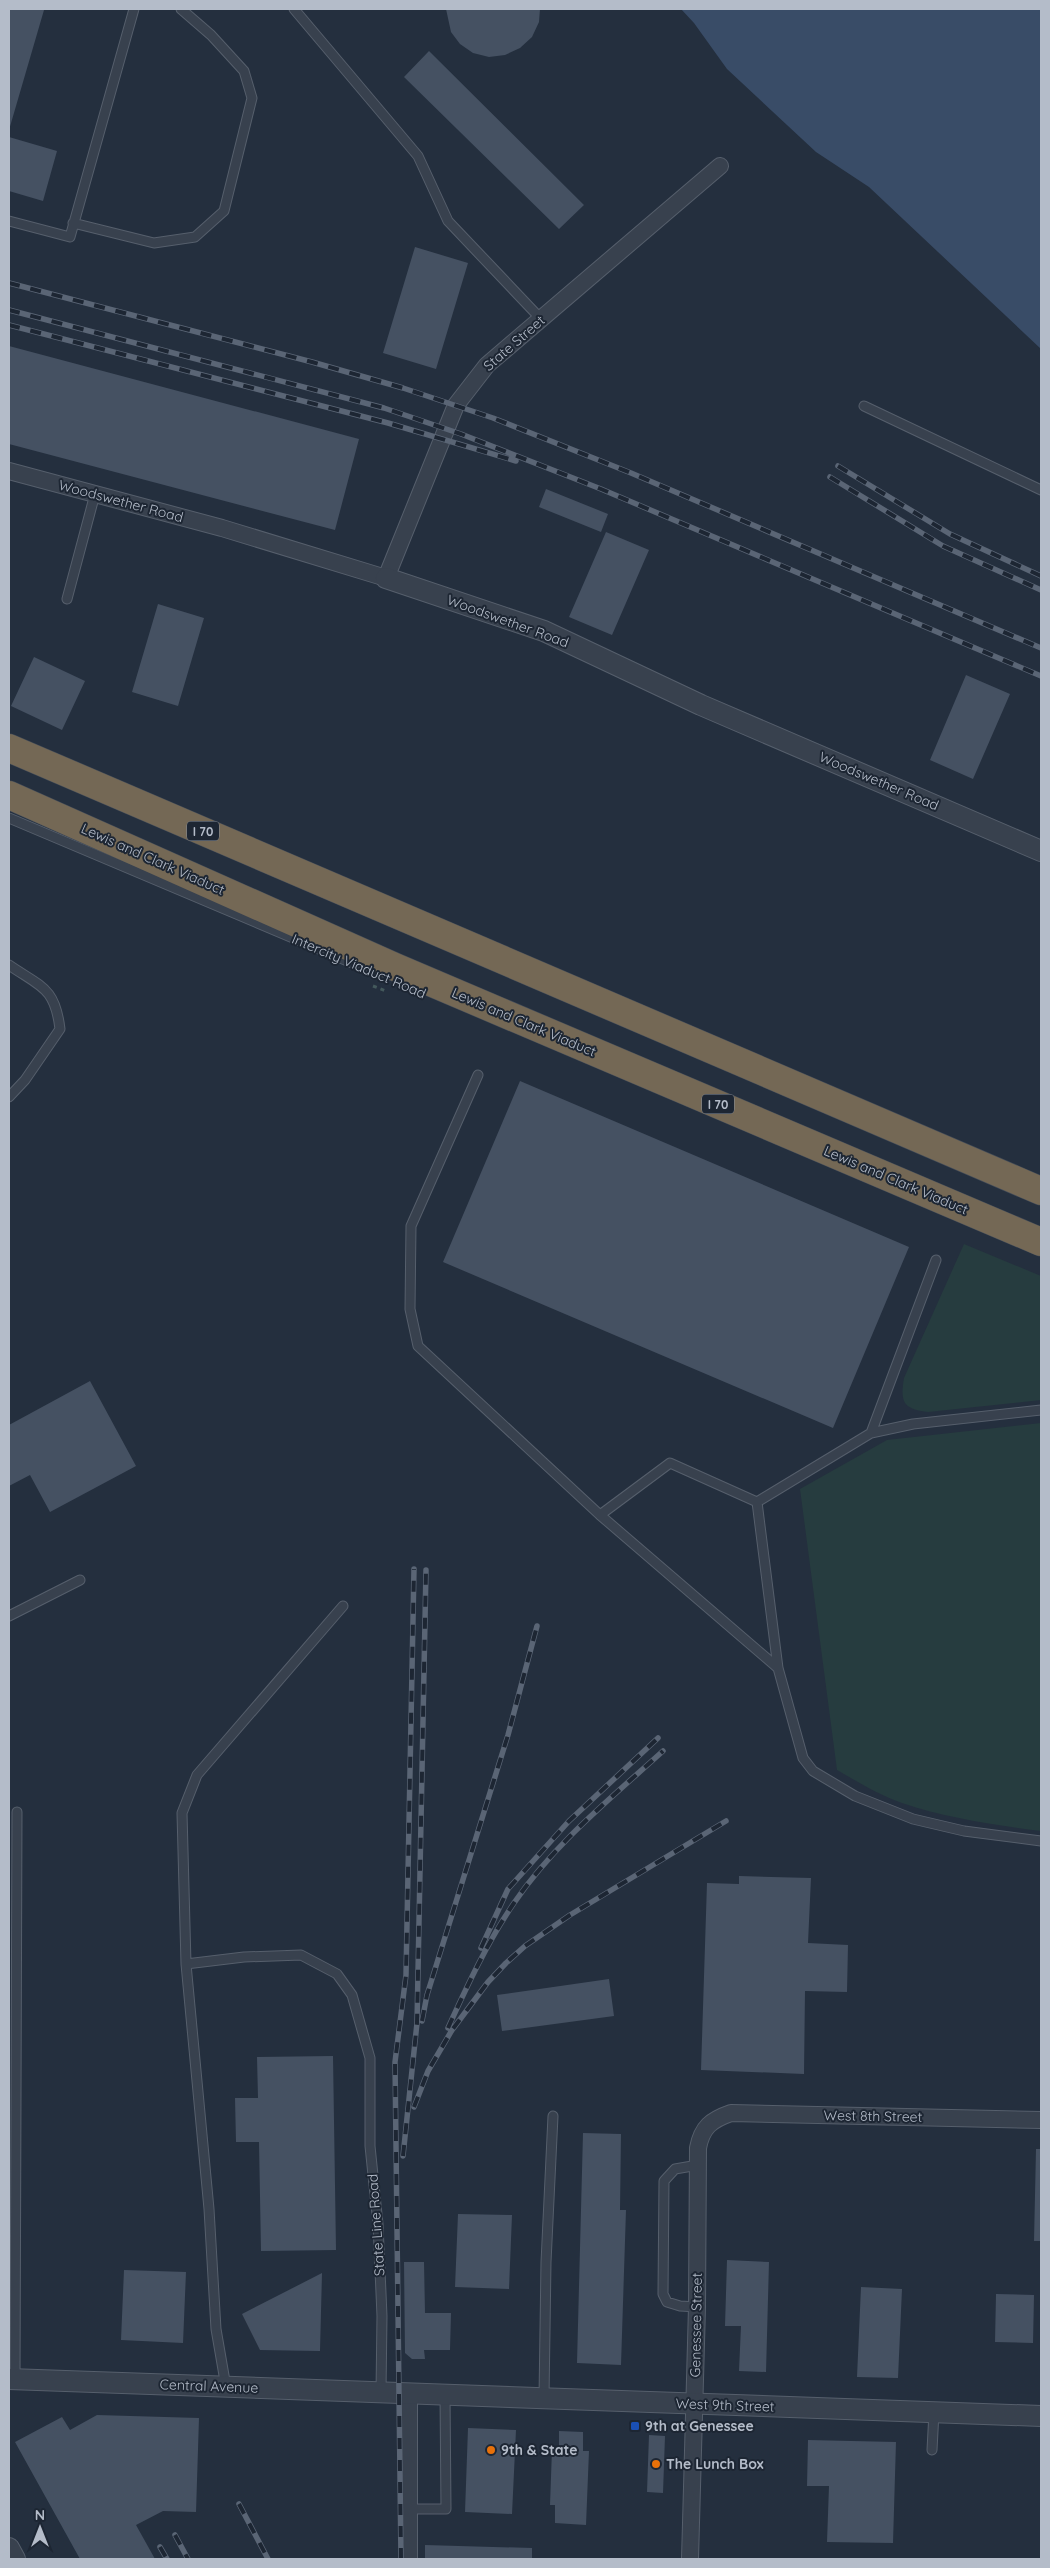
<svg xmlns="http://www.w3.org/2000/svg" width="1050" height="2568" viewBox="0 0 1050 2568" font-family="Quicksand,sans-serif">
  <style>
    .green { fill: #263c3f }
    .water { fill: #394c67 }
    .building { fill: #455162 }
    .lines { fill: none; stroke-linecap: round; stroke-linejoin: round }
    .service-casing { stroke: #565f6c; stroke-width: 11 }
    .minor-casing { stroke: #565f6c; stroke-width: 18 }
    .tertiary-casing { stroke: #565f6c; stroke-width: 22 }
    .motorway-casing { stroke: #434c59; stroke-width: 29 }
    .path { stroke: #44595c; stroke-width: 3; stroke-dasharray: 4 4; stroke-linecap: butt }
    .service { stroke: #38414e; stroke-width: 9 }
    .minor { stroke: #38414e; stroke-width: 16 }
    .tertiary { stroke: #38414e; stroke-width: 20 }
    .motorway { stroke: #746855; stroke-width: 28 }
    .rail-casing { stroke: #5a6575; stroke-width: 5.5 }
    .rail { stroke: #1d2633; stroke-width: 4; stroke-dasharray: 11; stroke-linecap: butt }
    .transit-dot { fill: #1a4fb4; stroke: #1d2633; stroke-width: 2 }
    .food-dot { fill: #e8710a; stroke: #1d2633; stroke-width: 2 }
    .labels { text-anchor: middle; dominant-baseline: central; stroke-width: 4; stroke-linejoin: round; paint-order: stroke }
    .shield { fill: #1d2633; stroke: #878f9c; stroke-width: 1 }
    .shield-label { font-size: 12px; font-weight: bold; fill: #b4bcc9 }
    .street-label { font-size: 14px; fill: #b4bcc9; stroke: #1d2633 }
    .poi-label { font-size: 14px; font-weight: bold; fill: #b4bcc9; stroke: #1d2633; text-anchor: start }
  </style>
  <rect width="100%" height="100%" fill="#242f3e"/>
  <path class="green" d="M964 1244 1041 1276V1400L928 1412C903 1409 900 1402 904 1378Z
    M1041 1423V1831C995 1825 946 1818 902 1803 879 1795 858 1782 837 1770L800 1489 887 1440Z"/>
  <path class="water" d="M681 9H1041V349L869 187 816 152 727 69 694 23Z"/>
  <path class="building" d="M9 9 44 10 9 130Z
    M446 9H540L539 22 532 37 520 48 505 55 489 57 473 53 460 44 451 32Z
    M429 51 584 205 559 229 404 77Z
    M9 137 57 151 43 201 9 191Z
    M415 247 468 263 436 369 383 353Z
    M9 346 359 439 335 530 9 444Z
    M546 489 608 514 601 532 539 507Z
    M606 532 649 550 612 635 569 617Z
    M158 604 204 618 178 706 132 692Z
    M34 657 85 681 62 730 11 706Z
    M966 675 1010 694 973 779 930 760Z
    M520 1081 909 1247 833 1428 443 1262Z
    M90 1381 136 1466 50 1512 30 1475 9 1486V1425Z
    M739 1876 811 1878 808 1943 848 1945 847 1992 805 1991 804 2074 701 2070 707 1883 739 1884Z
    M609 1979 614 2016 502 2031 497 1995Z
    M333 2056 336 2250 261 2251 259 2142H236L235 2098H258L257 2057Z
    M583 2133 621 2134 620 2210H626L621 2365 577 2363Z
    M1036 2149H1041V2241H1034Z
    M458 2214 512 2215 509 2289 455 2287Z
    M727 2260 769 2262 766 2372 739 2371 741 2326H725Z
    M404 2262H424L425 2313H451L450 2350H424L425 2359H412L405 2353Z
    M124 2270 186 2272 183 2343 121 2340Z
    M322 2273 320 2351 260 2350 242 2314Z
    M861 2287 902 2289 898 2378 857 2377Z
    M996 2294 1034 2295 1033 2343 995 2342Z
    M97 2415 199 2418 196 2512 163 2511 136 2525 155 2559H80L15 2442 62 2417 70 2430Z
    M468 2428 516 2430 512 2514 465 2512Z
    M559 2431 583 2432V2451H589L586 2525 555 2523V2505H550L552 2449H559Z
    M649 2435 665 2436 663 2493 647 2492Z
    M808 2440 896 2442 893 2543 827 2542 829 2486H807Z
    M425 2545 532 2548V2559H425Z"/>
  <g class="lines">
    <g class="service-casing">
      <path id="service" d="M294 9 418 156 448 221 541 319
        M9 221 70 237 134 9
        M73 223 154 243 195 237 224 211 252 98 244 71 211 35 181 9
        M864 406 1041 490
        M67 599 95 494
        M9 818 371 971
        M9 965C41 987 55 987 60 1029L25 1080 9 1097
        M478 1075 411 1226 410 1309 418 1346 600 1515 670 1463 757 1502 871 1433 913 1424 1041 1410
        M871 1433 936 1260
        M757 1502 778 1668 803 1758 813 1771 855 1796 913 1819 964 1831 1041 1841
        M600 1515 778 1668
        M9 1616 80 1580
        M186 1964 244 1957 301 1955 337 1974 352 1995 370 2058V2146L378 2224 382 2316 381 2392
        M697 2307 680 2306 667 2302 663 2294 664 2181 675 2169 698 2165
        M15 2379 17 1812
        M226 2387 216 2329 209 2209 186 1964 182 1813 197 1775 343 1606
        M544 2398 546 2262 553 2116
        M932 2450 934 2412
        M409 2509H446L445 2395"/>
    </g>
    <g class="minor-casing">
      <path id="minor" d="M9 471 222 528 386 578 456 405 487 365 720 166
        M409 2393V2559
        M690 2559 697 2307 698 2148C702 2127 711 2120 731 2113L1041 2120"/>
    </g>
    <g class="tertiary-casing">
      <path id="tertiary" d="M386 578 544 631 701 705 1041 851
        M9 2379 1041 2416
        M9 2548 15 2559"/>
    </g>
    <g class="motorway-casing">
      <path id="motorway" d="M9 748 1041 1191
        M9 795 395 967 1041 1242"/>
    </g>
    <path class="path" d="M373 986 386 991"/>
    <use href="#service" class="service"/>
    <use href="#minor" class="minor"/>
    <use href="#tertiary" class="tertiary"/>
    <use href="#motorway" class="motorway"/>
    <g class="rail-casing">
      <path id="rail" d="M9 283 312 362 403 388 493 418 631 473 1041 648
        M9 310 384 408 461 434 601 489 1041 676
        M9 325 388 423 516 461
        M838 466 950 534 1041 576
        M830 477 943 546 1041 590
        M481 1948 508 1889 569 1821 658 1738
        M422 2021 427 1995 508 1735 537 1626
        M448 2028C467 1986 488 1941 514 1903 554 1844 611 1798 663 1751
        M414 2107 428 2071 452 2030 488 1982 506 1963 525 1946 570 1915 726 1821
        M403 2156 417 2023 426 1570
        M239 2504 268 2559
        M175 2535 188 2559
        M160 2547 167 2559
        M401 2559 395 2062 406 1975 414 1569"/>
    </g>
    <use href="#rail" class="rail"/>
  </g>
  <rect class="transit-dot" x="630" y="2421" width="10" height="10" rx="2.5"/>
  <g class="food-dot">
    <circle cx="491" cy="2450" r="5"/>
    <circle cx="656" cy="2464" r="5"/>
  </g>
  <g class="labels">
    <g class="shield">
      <rect x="187" y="821.5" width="32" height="19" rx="4"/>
      <rect x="702" y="1094.5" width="32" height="19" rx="4"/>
    </g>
    <g class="shield-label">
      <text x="203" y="831">I 70</text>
      <text x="718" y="1104">I 70</text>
    </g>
    <g class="street-label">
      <text transform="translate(514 343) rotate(-41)">State Street</text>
      <text transform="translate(121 501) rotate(15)">Woodswether Road</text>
      <text transform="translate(508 621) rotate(20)">Woodswether Road</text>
      <text transform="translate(879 781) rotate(23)">Woodswether Road</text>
      <text transform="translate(153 859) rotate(24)">Lewis and Clark Viaduct</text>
      <text transform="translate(359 966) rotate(23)">Intercity Viaduct Road</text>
      <text transform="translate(524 1022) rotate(23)">Lewis and Clark Viaduct</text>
      <text transform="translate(896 1180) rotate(23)">Lewis and Clark Viaduct</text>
      <text transform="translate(873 2116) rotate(1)">West 8th Street</text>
      <text transform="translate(376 2225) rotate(-94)">State Line Road</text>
      <text transform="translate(696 2325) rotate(-89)">Genessee Street</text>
      <text transform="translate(209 2386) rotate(2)">Central Avenue</text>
      <text transform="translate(725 2405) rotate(2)">West 9th Street</text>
    </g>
    <g class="poi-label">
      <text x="645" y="2426">9th at Genessee</text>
      <text x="501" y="2450">9th &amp; State</text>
      <text x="666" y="2464">The Lunch Box</text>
    </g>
  </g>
  <rect width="1050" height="2568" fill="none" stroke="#b4bcc9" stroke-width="20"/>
  <g transform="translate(40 2528)" stroke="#1d2633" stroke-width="4" paint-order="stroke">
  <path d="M0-4L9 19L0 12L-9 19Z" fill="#b4bcc9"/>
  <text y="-8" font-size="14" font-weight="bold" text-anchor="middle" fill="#b4bcc9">N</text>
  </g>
</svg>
